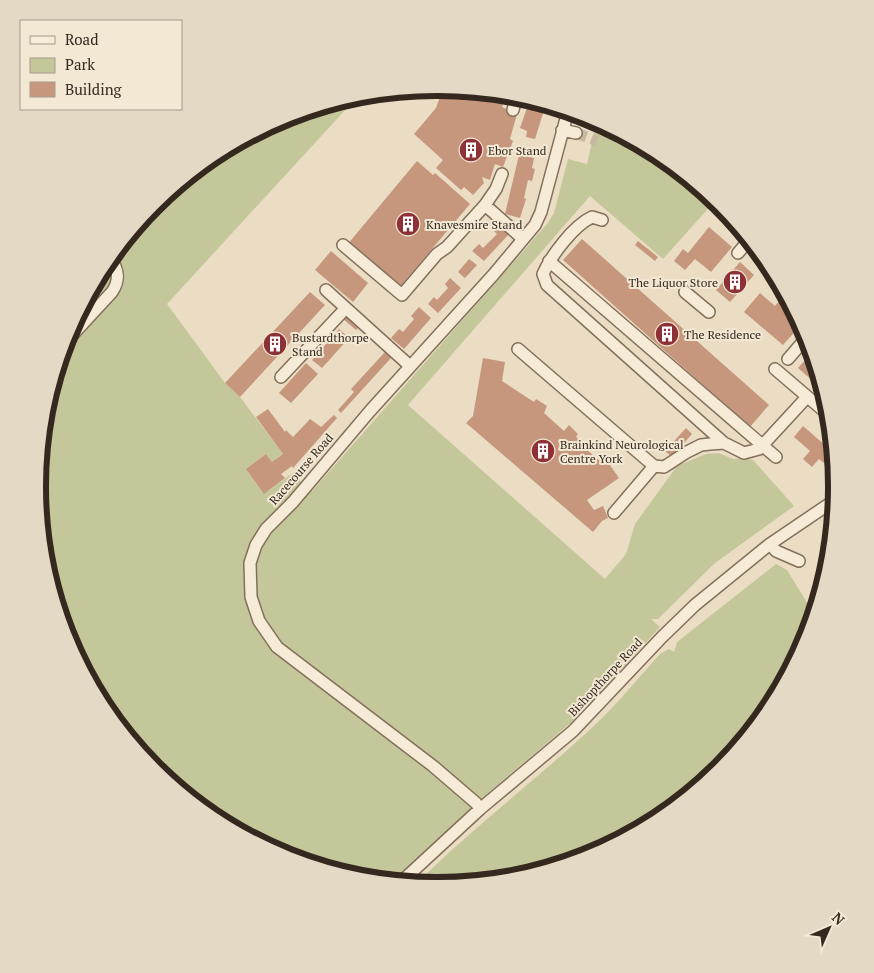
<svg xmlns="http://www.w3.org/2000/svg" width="874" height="973" viewBox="0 0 874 973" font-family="'PT Serif',serif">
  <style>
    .green { fill: #c4c799 }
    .building { fill: #c6977d }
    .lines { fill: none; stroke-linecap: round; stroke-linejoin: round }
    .minor-tunnel { stroke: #c6b9a3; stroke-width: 11; stroke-dasharray: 11 5.5; stroke-linecap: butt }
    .minor-casing { stroke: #836f5c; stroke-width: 14 }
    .minor { stroke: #f6ebd6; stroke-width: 11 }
    .labels { text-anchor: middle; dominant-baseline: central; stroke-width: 4; stroke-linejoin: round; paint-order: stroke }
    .poi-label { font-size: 12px; fill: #35281f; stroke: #f2e8d3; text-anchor: start }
    .street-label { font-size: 12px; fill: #35281f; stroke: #f2e8d3 }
    .rim { fill: none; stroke: #35281f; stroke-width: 6 }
  </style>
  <rect width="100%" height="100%" fill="#eaddc4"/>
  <path class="green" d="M359 95 167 304 225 383 240 397 283 454 272 462 266 454 246 469 264 494 294 472 301 482 312 491 547 224 554 213 568 159 587 164 597 121 659 154 715 201 663 259 590 196 408 405 605 579 626 554 635 524 677 466 694 459 706 454 719 453 733 459 743 458 753 460 794 506 715 563 658 619H651L660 627 580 715 476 803 395 882 359 878 284 855 215 819 154 769 105 708 68 639 45 564 38 486 45 408 68 333 105 264 155 204 215 154 284 117Z
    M776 564 787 570 814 614 806 640 769 709 719 769 659 819 590 856 515 878 437 886 416 884C474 826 539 778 598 722 620 701 639 677 660 654L669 649 674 652 677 642Z"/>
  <path class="building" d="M443 88 499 93V95L505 98 502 107 517 114 510 139 513 141 503 167 495 164 490 180 482 177 484 183 473 195 464 187 461 190 436 168 443 160 414 134 436 108Z
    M530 99 550 105 549 109 545 107 535 139 526 137 527 131 520 128Z
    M524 150 530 151 529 157 534 158 532 168 535 169 532 181 528 180 524 198 526 199 520 218 505 214 519 155 523 156Z
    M417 161 433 175 435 173 470 204 399 288 347 245Z
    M497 222 510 233 484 261 472 251 479 244 483 248 497 234 491 228Z
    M709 227 732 247 711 272 695 259 685 270 674 261 683 249 688 253Z
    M582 239 769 405 750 427 563 260Z
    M638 241 658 257 655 261 635 245Z
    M331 251 368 283 353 302 315 270Z
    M469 259 477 265 465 278 458 272Z
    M740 262 754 275 730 302 716 290Z
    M450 278 461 288 438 313 428 304 434 297 437 300 448 288 445 284Z
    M782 289 796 315 788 309 785 313 800 326 783 345 744 312 760 293 775 306 780 300 775 296Z
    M310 292 325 305 240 397 225 383Z
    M419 307 431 318 404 349 391 338 399 329 403 332 414 319 411 316Z
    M346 314 360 326 356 330 342 318Z
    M339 329 349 338 322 368 312 360Z
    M385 352 391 358 341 413 338 410 354 392 351 389Z
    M812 352 823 390 798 368Z
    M483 358 505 362 502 381 534 402 536 399 547 406 544 413 564 431 569 425 578 434 576 437 582 442 580 444 600 461 605 458 619 478 587 500 594 510 603 506 608 518 602 521 593 532 466 423 473 416Z
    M306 363 318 374 291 403 279 393Z
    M268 409 285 432 286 430 293 437 310 419 321 427 334 415 337 418 293 468 292 466 281 474 285 478 264 494 246 469 266 454 272 462 283 454 256 417Z
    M803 426 833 452 835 472 819 459 812 467 803 459 810 451 794 437Z
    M686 428 692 434 672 457 665 451Z"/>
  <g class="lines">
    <path class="minor-tunnel" d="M576 133 597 141"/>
    <g class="minor-casing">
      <path id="minor" d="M513 110 517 95
        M562 130 576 133
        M485 205 523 239
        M602 220 592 217C573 226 551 256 543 274L547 285 724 443
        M343 245 402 295 437 254 447 247 485 205 496 189 502 174
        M738 253 749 240
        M549 261 776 457
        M326 290 410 366
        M685 292 709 312
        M65 343 112 292C120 280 119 270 110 258
        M518 349 654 466 664 467 687 452 701 445 710 444 724 443 744 453 759 449 807 397
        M788 359 807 337
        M775 369 830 416
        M281 377 346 308
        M614 513 654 466
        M770 544 776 551 799 561
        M480 809 476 803 433 766 277 647 259 621 251 597 250 563 256 545 266 529 293 502 370 411 494 274 535 225 541 212 568 111
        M401 882 480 809 573 731 662 637 695 605 770 544 835 500"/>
    </g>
    <use href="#minor" class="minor"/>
  </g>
  <defs>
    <g id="building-disc" transform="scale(1.25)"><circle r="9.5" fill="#8e3136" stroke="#f2e8d3"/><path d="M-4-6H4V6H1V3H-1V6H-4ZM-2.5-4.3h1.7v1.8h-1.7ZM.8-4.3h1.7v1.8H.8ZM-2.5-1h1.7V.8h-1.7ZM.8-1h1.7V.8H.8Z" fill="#fff"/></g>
  </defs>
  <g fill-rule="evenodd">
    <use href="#building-disc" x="471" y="150"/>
    <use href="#building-disc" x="408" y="224"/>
    <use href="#building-disc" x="735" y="282"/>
    <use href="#building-disc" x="667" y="334"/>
    <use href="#building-disc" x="275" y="344"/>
    <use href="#building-disc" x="543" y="451"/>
  </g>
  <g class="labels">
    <g class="poi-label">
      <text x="488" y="150">Ebor Stand</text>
      <text x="426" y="224">Knavesmire Stand</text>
      <text x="718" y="282" text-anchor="end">The Liquor Store</text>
      <text x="684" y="334">The Residence</text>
      <text x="292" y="337">Bustardthorpe<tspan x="292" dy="14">Stand</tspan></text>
      <text x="560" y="444">Brainkind Neurological<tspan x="560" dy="14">Centre York</tspan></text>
    </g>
    <g class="street-label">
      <text transform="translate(301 469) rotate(-49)">Racecourse Road</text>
      <text transform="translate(605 677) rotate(-47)">Bishopthorpe Road</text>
    </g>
  </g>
  <path d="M0 0H874V973H0ZM436 96H438A390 390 0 0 1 828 486V487A390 390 0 0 1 438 877H436A390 390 0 0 1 46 487V486A390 390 0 0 1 436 96Z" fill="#e3d9c5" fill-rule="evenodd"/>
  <path class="rim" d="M436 96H438A390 390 0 0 1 828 486V487A390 390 0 0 1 438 877H436A390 390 0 0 1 46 487V486A390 390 0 0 1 436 96Z"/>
  <rect x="20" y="20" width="162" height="90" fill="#f2e8d3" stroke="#a69b8b"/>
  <rect x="30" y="36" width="25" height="8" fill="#f6ebd6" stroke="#a69b8b"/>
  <text x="65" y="45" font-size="15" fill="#35281f">Road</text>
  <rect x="30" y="58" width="25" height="15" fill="#c4c799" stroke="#a69b8b"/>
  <text x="65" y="70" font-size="15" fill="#35281f">Park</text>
  <rect x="30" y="82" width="25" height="15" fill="#c6977d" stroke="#a69b8b"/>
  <text x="65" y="95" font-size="15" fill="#35281f">Building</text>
  <g transform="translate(829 928) rotate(45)" stroke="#f2e8d3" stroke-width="4" paint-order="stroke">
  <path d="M0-4L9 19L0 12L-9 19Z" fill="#35281f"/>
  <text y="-8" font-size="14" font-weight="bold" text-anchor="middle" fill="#35281f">N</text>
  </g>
</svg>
